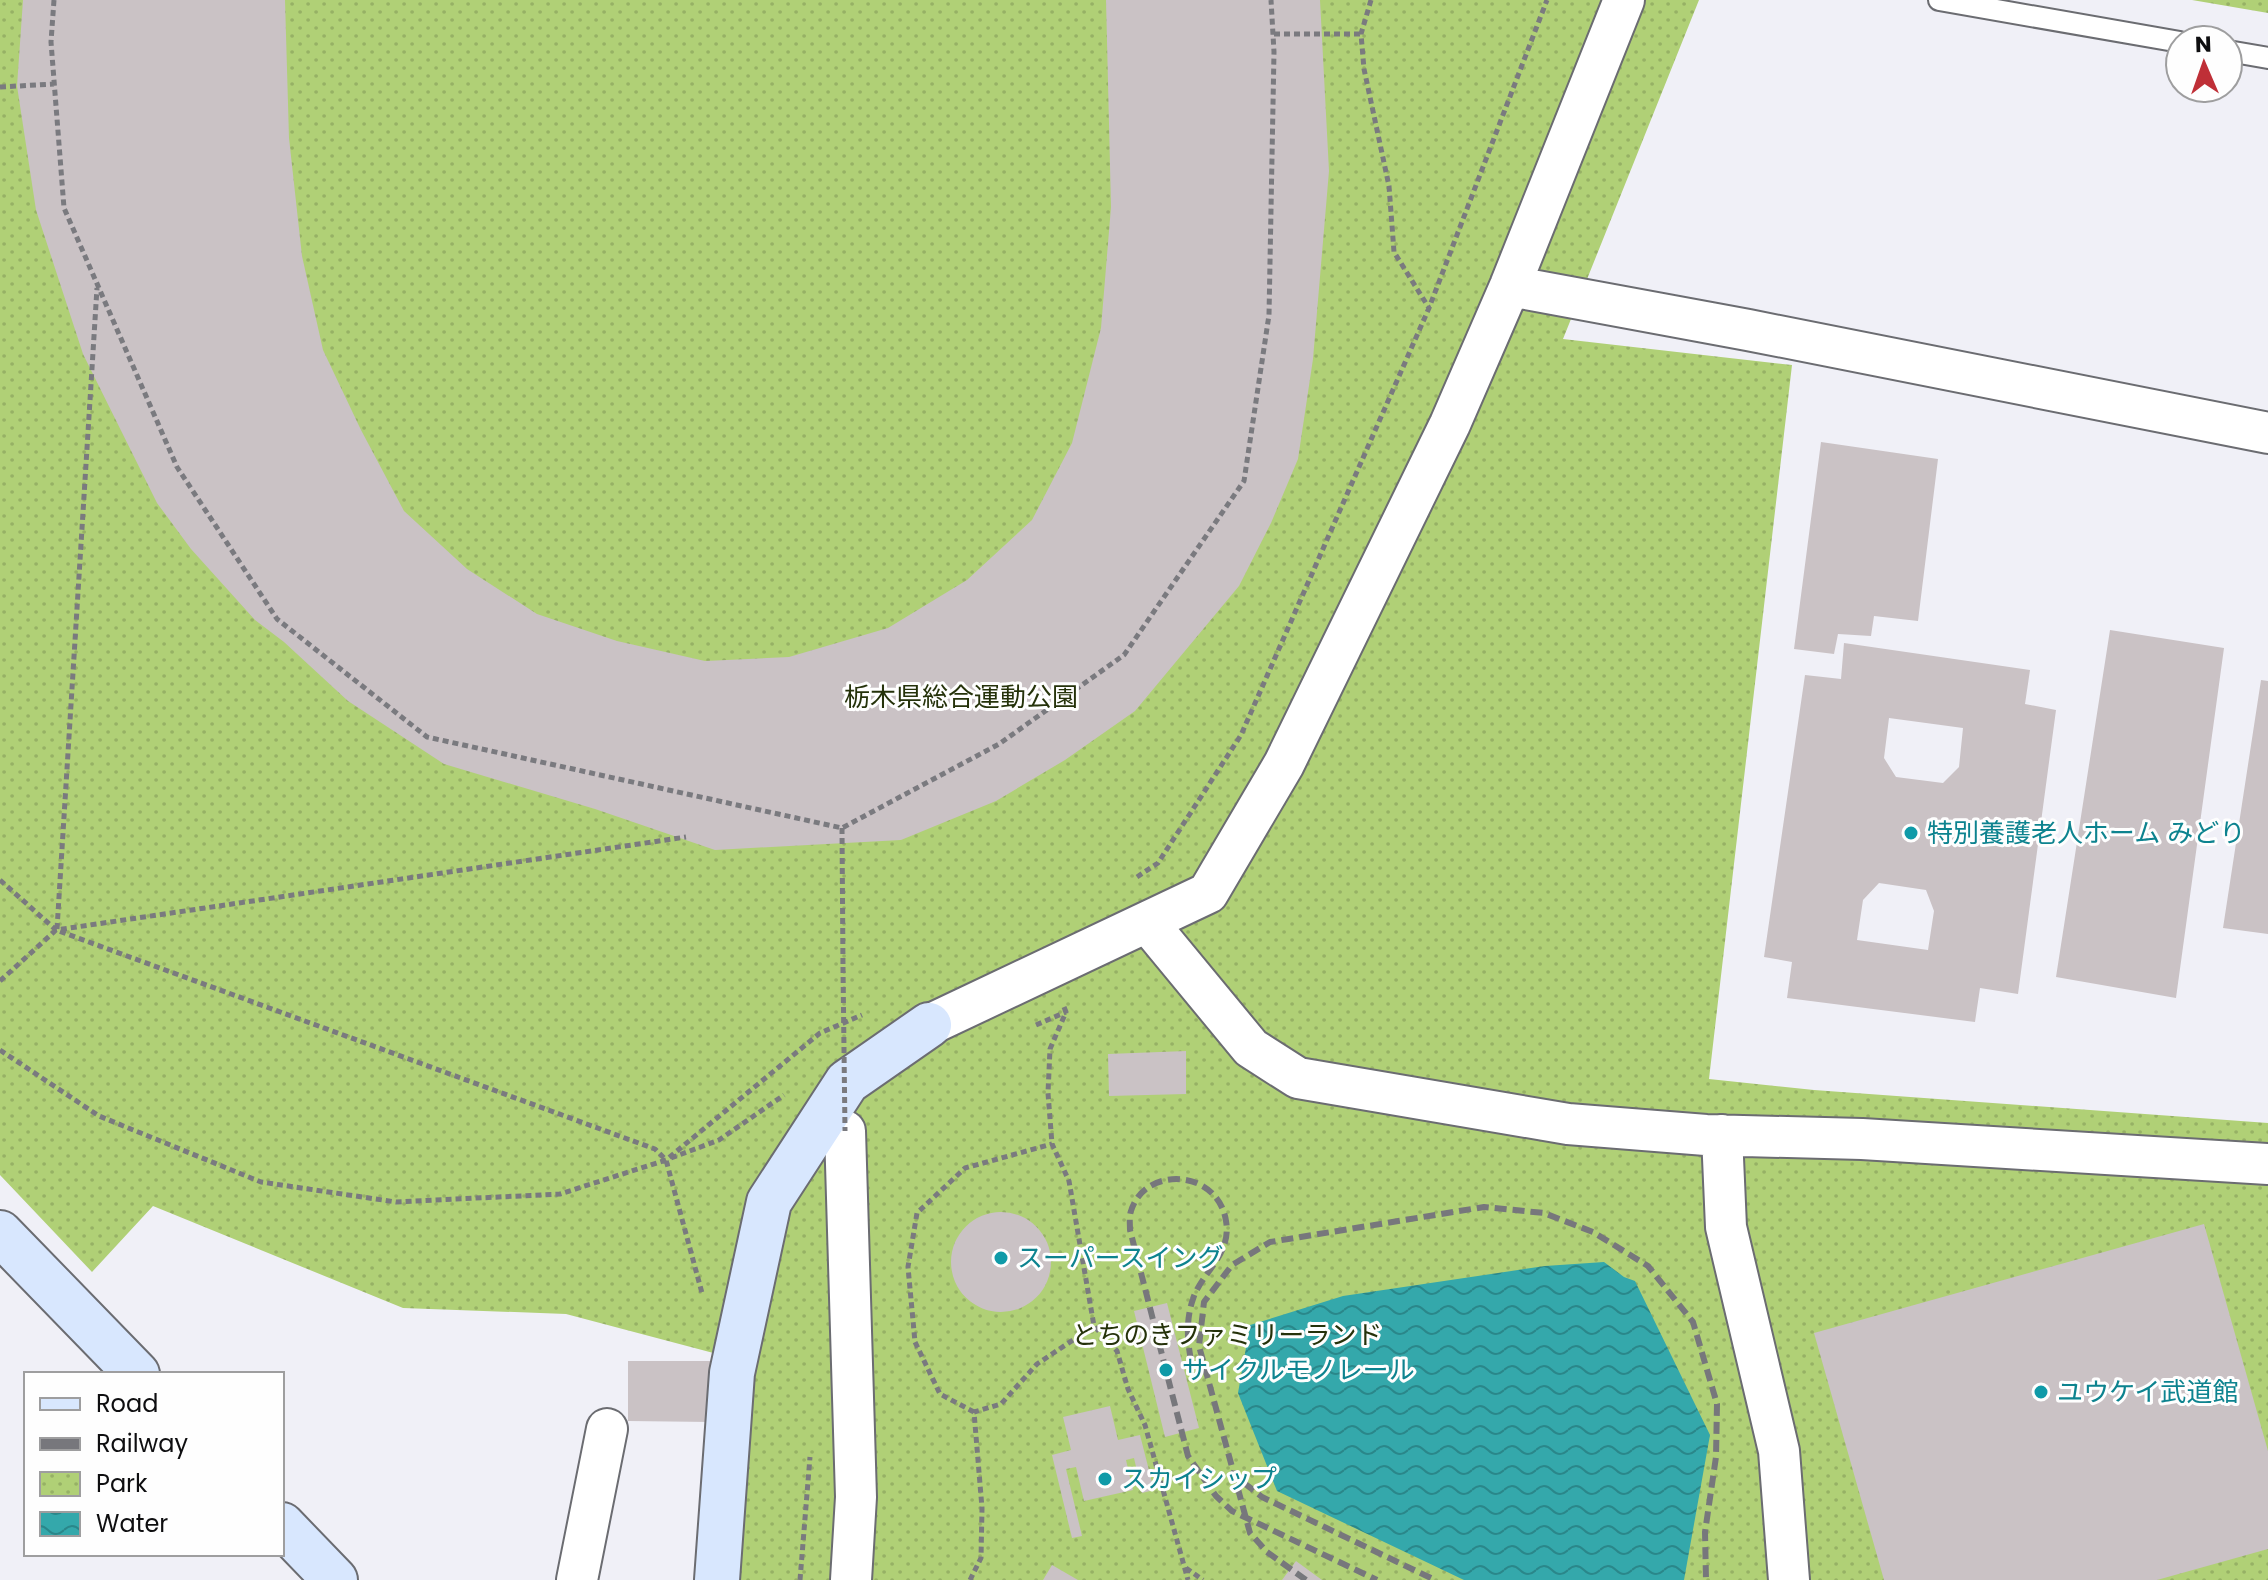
<svg xmlns="http://www.w3.org/2000/svg" width="2268" height="1580" viewBox="0 0 2268 1580" font-family="Poppins,'Noto Sans JP',sans-serif">
  <style>
    .park { fill: url(#park-dots) }
    .water { fill: url(#water-waves) }
    .building { fill: #cac2c5; fill-rule: evenodd }
    .lines { fill: none; stroke-linecap: round; stroke-linejoin: round }
    .lane-casing { stroke: #6b6c71; stroke-width: 24 }
    .street-casing { stroke: #6b6c71; stroke-width: 44 }
    .secondary-casing { stroke: #6b6c71; stroke-width: 48 }
    .path { stroke: #7a7a7f; stroke-width: 5; stroke-dasharray: 6 4; stroke-linecap: butt }
    .lane { stroke: #fff; stroke-width: 20 }
    .street { stroke: #fff; stroke-width: 40 }
    .secondary { stroke: #d8e7fe; stroke-width: 44 }
    .rail { stroke: #77777c; stroke-width: 6; stroke-dasharray: 12 6; stroke-linecap: butt }
    .path-bridge { stroke: #7a7a7f; stroke-width: 5; stroke-dasharray: 6 4; stroke-linecap: butt }
    .culture-dot { fill: #0f9aa8; stroke: #fefefe; stroke-width: 3 }
    .labels { text-anchor: middle; dominant-baseline: central; stroke-width: 6; stroke-linejoin: round; paint-order: stroke }
    .park-label { font-size: 26px; fill: #25320a; stroke: #fefefe }
    .culture-label { font-size: 26px; fill: #0d838f; stroke: #fefefe; text-anchor: start }
  </style>
  <defs>
    <pattern id="park-dots" width="8" height="8" patternUnits="userSpaceOnUse" patternTransform="scale(2)"><rect width="8" height="8" fill="#b0d076"/><path d="M2 2h.1M6 6h.1" fill="none" stroke="#96b165" stroke-width="1.8" stroke-linecap="round"/></pattern>
    <pattern id="water-waves" width="16" height="10" patternUnits="userSpaceOnUse" patternTransform="scale(2)"><rect width="16" height="10" fill="#34a8ab"/><path d="M0 5q4-4 8 0t8 0" fill="none" stroke="#2a878a"/></pattern>
  </defs>
  <rect width="100%" height="100%" fill="#f0f0f7"/>
  <path class="park" d="M0 0H1699L1563 339 1792 365 1709 1079 1814 1090 2268 1123V1580H737L755 1364 566 1314 403 1308 153 1206 92 1272 0 1175Z
    M2192 0H2268V13Z"/>
  <path class="water" d="M1604 1262 1624 1277 1635 1281 1710 1435 1684 1580H1464L1277 1491 1238 1393 1250 1325 1343 1296 1545 1266Z"/>
  <path class="building" d="M23 0H285L289 138 302 256 323 350 361 430 404 511 467 569 537 614 617 641 705 661 789 657 888 628 967 580 1032 520 1072 443 1101 328 1111 207 1106 0H1320L1329 171 1313 359 1298 459 1271 523 1239 586 1135 711 1065 760 996 801 901 840 715 850 595 809 444 764 348 701 284 642 255 620 191 549 157 503 83 354 36 210 17 86Z
    M1821 442 1938 459 1918 621 1874 616 1871 636 1838 634 1834 654 1794 649Z
    M2110 630 2224 648 2176 998 2056 977Z
    M1844 643 2030 670 2025 704 2056 710 2018 994 1980 988 1975 1022 1787 998 1792 962 1764 957 1805 675 1841 679ZM1889 718 1963 728 1959 767 1943 783 1896 777 1884 758ZM1879 883 1926 890 1934 911 1928 950 1857 940 1863 900Z
    M2261 680 2268 681V934L2223 928Z
    M1186 1051V1094L1109 1096 1108 1054Z
    M951 1262a50 50 0 1 1 100 0a50 50 0 1 1-100 0Z
    M2204 1224 2268 1451V1549L2157 1580H1884L1814 1333Z
    M1167 1303 1199 1428 1165 1437 1134 1311Z
    M628 1361H711V1422L628 1421Z
    M1110 1406 1118 1440 1140 1435 1154 1490 1142 1493 1134 1458 1126 1460 1133 1490 1084 1501 1076 1467 1066 1469 1082 1536 1072 1538 1052 1455 1071 1450 1063 1417Z
    M1296 1561 1322 1580H1282Z
    M1052 1565 1078 1580H1043Z"/>
  <g class="lines">
    <g class="lane-casing">
      <path id="lane" d="M1939 0 2180 42
        M2228 51 2268 58"/>
    </g>
    <g class="street-casing">
      <path id="street" d="M1510 286 1748 330 2268 433
        M1147 922 1251 1048 1298 1078 1568 1124 1706 1135 1862 1139 2268 1164
        M929 1025 1208 893 1284 764 1450 424 1510 286 1624 0
        M845 1131 856 1497 851 1580
        M1722 1135 1726 1227 1779 1451 1789 1580
        M577 1580 607 1429"/>
    </g>
    <g class="secondary-casing">
      <path id="secondary" d="M0 1233 137 1374
        M282 1525 335 1580
        M717 1580 732 1373 769 1202 847 1082 929 1025"/>
    </g>
    <path class="path" d="M54 0 51 42 64 208 177 467 277 619 427 737 842 828 999 744 1124 655 1244 481 1269 315 1274 52 1271 0
      M1371 0 1361 34 1364 69 1389 186 1394 252 1429 308
      M1274 34H1361
      M0 87 54 84
      M842 828 843 967
      M1137 877 1158 863 1241 735 1429 308 1547 0
      M0 880 56 930 686 837
      M57 929 97 288
      M0 981 56 930 655 1149 666 1160 702 1293
      M1064 1007 1066 1012 1050 1049 1048 1093 1052 1144 1069 1181 1094 1326 1117 1351 1128 1389 1145 1425 1188 1580
      M1036 1025 1066 1012
      M0 1050 99 1116 261 1182 396 1202 560 1194 666 1160 820 1033 862 1015
      M671 1158 719 1140 784 1095
      M974 1412 940 1394 915 1342 908 1267 917 1213 965 1168 1052 1144
      M1186 1568 1203 1580
      M800 1580 810 1457
      M970 1580 981 1558 982 1508 974 1412 1001 1404 1037 1364 1094 1326"/>
    <use href="#lane" class="lane"/>
    <use href="#street" class="street"/>
    <use href="#secondary" class="secondary"/>
    <path class="rail" d="M1191 1360C1187 1340 1186 1319 1193 1299 1201 1273 1232 1255 1226 1221 1218 1169 1145 1165 1131 1211 1129 1216 1130 1224 1130 1230L1188 1456 1216 1496 1232 1511 1377 1580
      M1230 1472 1262 1497 1435 1580
      M1306 1580 1267 1552 1250 1533 1199 1346 1204 1302 1232 1265 1270 1242 1484 1207 1544 1213 1593 1232 1648 1266 1693 1322 1717 1404 1716 1457 1705 1532 1706 1580"/>
    <path class="path-bridge" d="M843 967 845 1131"/>
  </g>
  <g class="culture-dot">
    <circle cx="1911" cy="833" r="8"/>
    <circle cx="1001" cy="1258" r="8"/>
    <circle cx="1166" cy="1370" r="8"/>
    <circle cx="2041" cy="1392" r="8"/>
    <circle cx="1105" cy="1479" r="8"/>
  </g>
  <g class="labels">
    <g class="park-label">
      <text x="961" y="697">栃木県総合運動公園</text>
      <text x="1227" y="1335">とちのきファミリーランド</text>
    </g>
    <g class="culture-label">
      <text x="1927" y="833">特別養護老人ホーム みどり</text>
      <text x="1017" y="1258">スーパースイング</text>
      <text x="1182" y="1370">サイクルモノレール</text>
      <text x="2057" y="1392">ユウケイ武道館</text>
      <text x="1121" y="1479">スカイシップ</text>
    </g>
  </g>
  <rect x="24" y="1372" width="260" height="184" fill="#fefefe" stroke="#9e9e9f" stroke-width="2"/>
  <rect x="40" y="1398" width="40" height="12" fill="#d8e7fe" stroke="#9e9e9f" stroke-width="2"/>
  <text x="96" y="1412" font-size="24" fill="#0e0e10">Road</text>
  <rect x="40" y="1438" width="40" height="12" fill="#77777c" stroke="#9e9e9f" stroke-width="2"/>
  <text x="96" y="1452" font-size="24" fill="#0e0e10">Railway</text>
  <rect x="40" y="1472" width="40" height="24" fill="url(#park-dots)" stroke="#9e9e9f" stroke-width="2"/>
  <text x="96" y="1492" font-size="24" fill="#0e0e10">Park</text>
  <rect x="40" y="1512" width="40" height="24" fill="url(#water-waves)" stroke="#9e9e9f" stroke-width="2"/>
  <text x="96" y="1532" font-size="24" fill="#0e0e10">Water</text>
  <g transform="translate(2204 64) rotate(358)"><circle r="38" fill="#fefefe" stroke="#9e9e9f" stroke-width="2"/>
  <path d="M0-6L14 30L0 20L-14 30Z" fill="#bf2f37"/>
  <text y="-12" font-size="22" font-weight="bold" text-anchor="middle" fill="#0e0e10">N</text>
  </g>
</svg>
